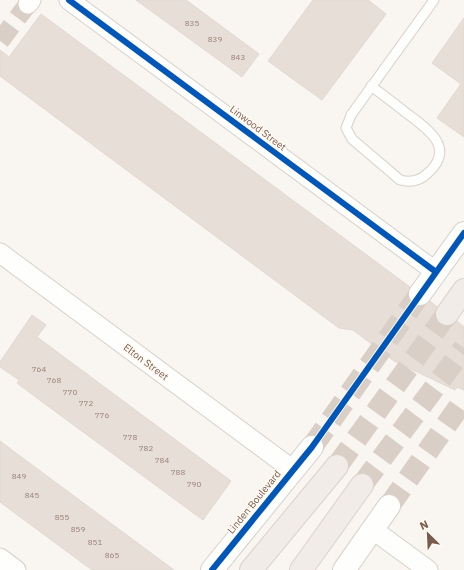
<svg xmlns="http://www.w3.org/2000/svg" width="464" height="570" viewBox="0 0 464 570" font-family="'IBM Plex Sans',sans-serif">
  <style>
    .building { fill: #e6ded7; stroke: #e2d8d2 }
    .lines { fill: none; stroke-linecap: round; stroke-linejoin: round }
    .minor-tunnel { stroke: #d9cfc7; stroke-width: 19; stroke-dasharray: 19 10; stroke-linecap: butt }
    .tertiary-tunnel { stroke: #d9cfc7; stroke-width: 22; stroke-dasharray: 22 11; stroke-linecap: butt }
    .trunk-tunnel { stroke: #d9cfc7; stroke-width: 22; stroke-dasharray: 22 11; stroke-linecap: butt }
    .service-casing { stroke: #d7d1cb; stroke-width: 11 }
    .minor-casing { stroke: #d7d1cb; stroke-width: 21 }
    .tertiary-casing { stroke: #d7d1cb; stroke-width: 24 }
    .trunk-casing { stroke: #dad1cc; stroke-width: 24 }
    .service { stroke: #fefefd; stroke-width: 9 }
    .minor { stroke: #fefefd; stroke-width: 19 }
    .tertiary { stroke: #fefefd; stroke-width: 22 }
    .trunk { stroke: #f2ece8; stroke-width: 22 }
    .cycleway-casing { stroke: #fffaf3; stroke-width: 8 }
    .cycleway { stroke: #0057b8; stroke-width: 6 }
    .labels { text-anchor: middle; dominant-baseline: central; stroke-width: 3; stroke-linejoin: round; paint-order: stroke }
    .number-label { font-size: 8px; fill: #977e72 }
    .street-label { font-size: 10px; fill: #7a5c4d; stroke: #fffaf3 }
  </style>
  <rect width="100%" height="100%" fill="#f9f5f0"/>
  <path class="building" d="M136 0H186L259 54 242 77Z
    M313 0H368L386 14 322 100 268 61Z
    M41 14 410 287 408 293 409 299 412 304 419 306 425 305 430 301 437 307 435 313 436 320 439 324 446 326 453 325 457 321 464 327V390L457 387 455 390 394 361 353 330 339 328 0 76V50L9 57Z
    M464 18V137L437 118 461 84 432 63Z
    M32 315 46 325 37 337 231 481 203 520 41 401 17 383 19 380 0 367V362Z
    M0 441 20 456 174 570H92L0 502Z"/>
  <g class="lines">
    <path class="minor-tunnel" d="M0 41 28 4"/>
    <path class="tertiary-tunnel" d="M312 447 420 294
      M389 506 464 400"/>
    <path class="trunk-tunnel" d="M337 466 447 314
      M362 485 464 348"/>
    <g class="service-casing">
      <path id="service" d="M371 86C383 95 394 103 405 112 426 128 457 147 428 173 420 181 411 183 400 180L352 139 346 128 351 115 434 0"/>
    </g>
    <g class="minor-casing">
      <path id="minor" d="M69 0 436 272
        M28 4 31 0
        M0 253 293 470
        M372 529 428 570
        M0 558 16 570"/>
    </g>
    <g class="tertiary-casing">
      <path id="tertiary" d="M420 294 464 233
        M212 570 312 447
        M344 570 389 506"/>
    </g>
    <g class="trunk-casing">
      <path id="trunk" d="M447 314 464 290
        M251 570 337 466
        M301 570 362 485"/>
    </g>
    <use href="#service" class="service"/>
    <use href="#minor" class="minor"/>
    <use href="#tertiary" class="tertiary"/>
    <use href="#trunk" class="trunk"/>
    <g class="cycleway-casing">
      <path id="cycleway" d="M69 0 436 272
        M212 570 312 447 464 233"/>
    </g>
    <use href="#cycleway" class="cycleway"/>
  </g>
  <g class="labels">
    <g class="number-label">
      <text x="192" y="23">835</text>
      <text x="215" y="39">839</text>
      <text x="238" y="57">843</text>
      <text x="39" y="369">764</text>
      <text x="54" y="380">768</text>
      <text x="70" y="392">770</text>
      <text x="86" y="403">772</text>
      <text x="102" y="415">776</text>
      <text x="130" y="437">778</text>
      <text x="146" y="448">782</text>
      <text x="162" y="460">784</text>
      <text x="178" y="472">788</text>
      <text x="19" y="476">849</text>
      <text x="194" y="484">790</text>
      <text x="32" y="495">845</text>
      <text x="62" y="517">855</text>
      <text x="78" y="529">859</text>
      <text x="95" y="542">851</text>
      <text x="112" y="555">865</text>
    </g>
    <g class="street-label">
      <text transform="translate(258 128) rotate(37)">Linwood Street</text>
      <text transform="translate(146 362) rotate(37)">Elton Street</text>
      <text transform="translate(254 502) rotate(-51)">Linden Boulevard</text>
    </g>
  </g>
  <g transform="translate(428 534) rotate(336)" stroke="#fffaf3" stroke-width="3" paint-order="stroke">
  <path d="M0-3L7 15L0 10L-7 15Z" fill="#7a5c4d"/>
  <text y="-6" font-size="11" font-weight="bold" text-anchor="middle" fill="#7a5c4d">N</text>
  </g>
</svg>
